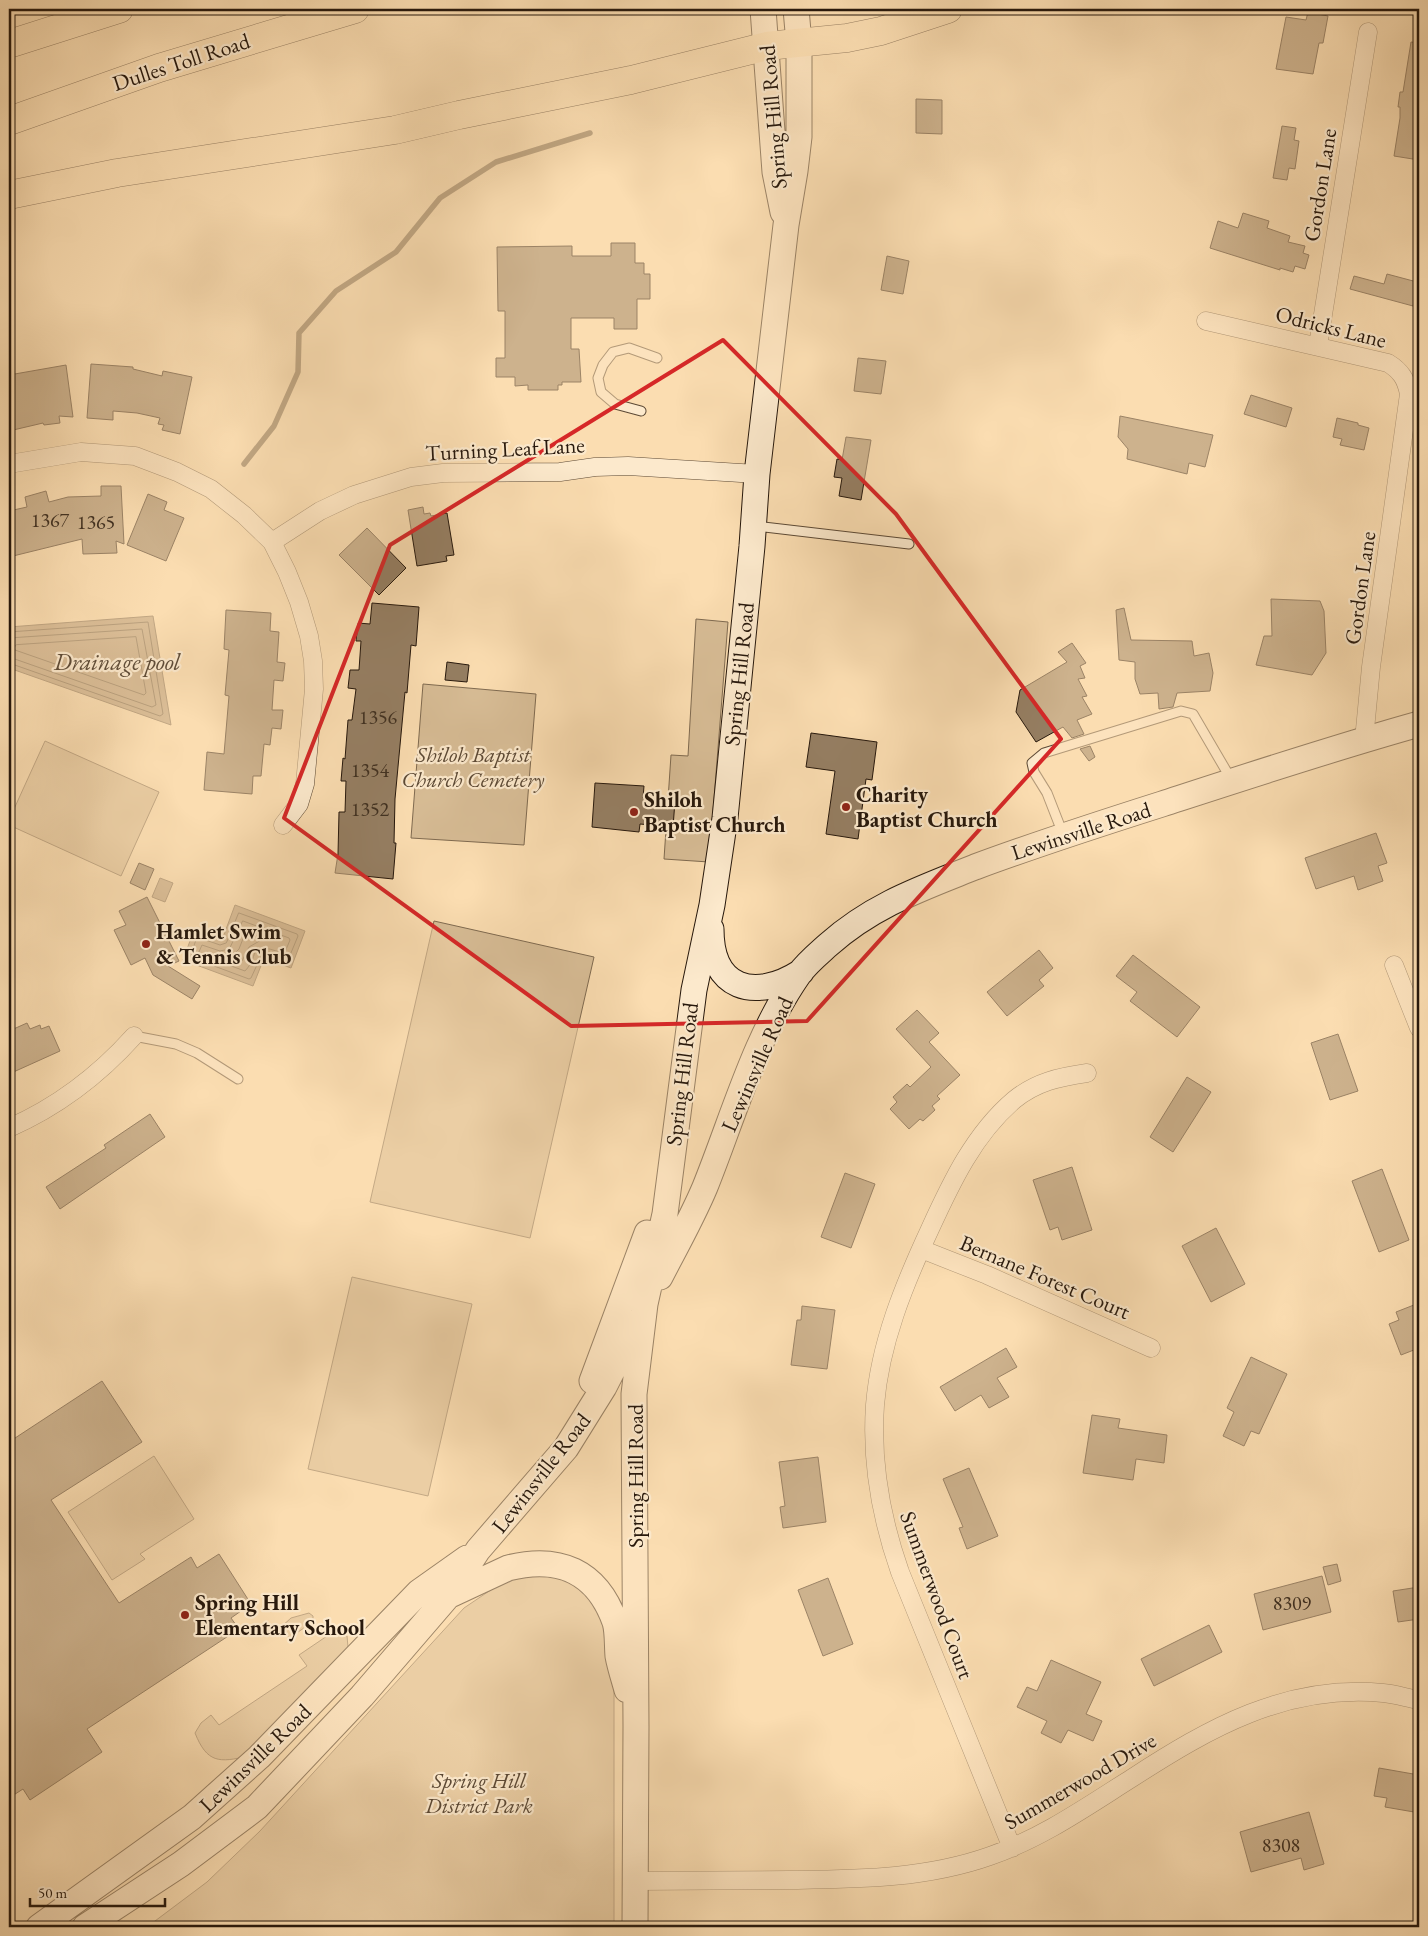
<svg xmlns="http://www.w3.org/2000/svg" width="1428" height="1936" viewBox="0 0 1428 1936" font-family="'EB Garamond',serif">
  <style>
    .green { fill: #d7bc95; stroke: #7f6a50 }
    .water { fill: #b39a79; stroke: #7b664d }
    .lines { fill: none; stroke-linecap: round; stroke-linejoin: round }
    .shore { stroke: #6d5942; stroke-width: 1 }
    .stream { stroke: #7b664d; stroke-width: 5.5 }
    .building { fill: #957e62; stroke: #27180c }
    .lane-casing { stroke: #5c4935; stroke-width: 11 }
    .street-casing { stroke: #5c4935; stroke-width: 19 }
    .secondary-casing { stroke: #27180c; stroke-width: 27 }
    .highway-casing { stroke: #27180c; stroke-width: 29 }
    .lane { stroke: #fce9cc; stroke-width: 9 }
    .street { stroke: #fce9cc; stroke-width: 18 }
    .secondary { stroke: #fce9cc; stroke-width: 25 }
    .highway { stroke: #fbddb1; stroke-width: 28 }
    .marked { fill: none; stroke: #d62828; stroke-width: 4; stroke-linejoin: round }
    .poi-dot { fill: #8f2418; stroke: #fce9cc; stroke-width: 2 }
    .labels { text-anchor: middle; dominant-baseline: central; stroke-width: 4.5; stroke-linejoin: round; paint-order: stroke }
    .number-label { font-size: 20px; fill: #423222 }
    .street-label { font-size: 22px; fill: #27180c; stroke: #fce9cc }
    .park-label { font-size: 22px; font-style: italic; fill: #5c4935; stroke: #fce9cc }
    .poi-label { font-size: 22px; font-weight: bold; fill: #27180c; stroke: #fce9cc; text-anchor: start }
    .water-label { font-size: 24px; font-style: italic; fill: #5f4c38; stroke: #fce9cc }
  </style>
  <rect width="100%" height="100%" fill="#fbddb1"/>
  <filter id="stains"><feTurbulence type="fractalNoise" baseFrequency=".004" numOctaves="4"/><feColorMatrix values="0 0 0 0 .2 0 0 0 0 .09 0 0 0 0 .02 0 0 0 .5 -.17"/></filter>
  <radialGradient id="worn" r=".72"><stop offset=".6" stop-color="#630" stop-opacity="0"/><stop offset="1" stop-color="#630" stop-opacity=".3"/></radialGradient>
  <path class="green" d="M696 619 728 622 709 862 664 859 671 755 688 756Z
    M423 684 536 694 524 845 411 838Z
    M45 741 159 792 121 876 9 825V820Z
    M434 921 594 957 530 1238 370 1202Z
    M352 1277 472 1304 428 1496 308 1469Z
    M154 1456 194 1519 140 1554 145 1559 112 1580 68 1512Z
    M558 1572 594 1595 614 1640V1927H147L207 1882 260 1831 464 1608 510 1577Z
    M309 1613 313 1616V1622L289 1638 280 1628 291 1618Z
    M339 1633 347 1636 348 1647 248 1756C219 1763 207 1763 195 1733L201 1723 211 1715 219 1725 307 1666 299 1655 330 1634Z"/>
  <path class="water" d="M153 616 171 725 9 668V627Z
    M160 878 173 883 165 902 152 897Z
    M235 905 305 931 291 968 264 958 253 986 183 960 194 930 222 940Z"/>
  <g class="lines">
    <path class="shore" d="M9 632 148 622 163 714 160 716 9 663
      M136 637 146 693 144 695 15 650 14 648 16 645Z
      M9 638 142 629 156 705 152 707 9 657
      M239 913 297 934 298 936 288 960 286 961 266 954H262L251 978 249 979 190 957 197 937 220 945 226 943Z
      M243 921 289 938 290 940 285 952 282 953C246 940 261 954 245 971L198 954 202 945 220 951 229 949Z
      M249 930 262 935 263 939 249 947 242 961 234 959 232 956 239 949 246 931Z"/>
    <path class="stream" d="M244 464 274 426 298 372 299 333 336 291 396 252 440 198 496 162 590 133"/>
  </g>
  <path class="building" d="M1308 12 1328 16 1323 43H1319L1313 74 1276 69 1286 17 1306 20Z
    M1411 42 1419 43V160L1394 156 1400 118V107H1398L1400 92H1403Z
    M916 99 942 100V134L916 133Z
    M1282 126 1296 128 1294 140 1299 141 1295 169 1289 168 1287 180 1273 178Z
    M1243 213 1269 221 1267 228 1290 236 1288 242 1305 246 1303 253 1309 255 1305 269 1295 266 1293 272 1280 268V270L1210 248 1218 221 1238 228Z
    M611 243H635V263H644V274H650V299H637V329H614V318H571V349H579L581 382H562V385H558V390H528V385L515 386V377H496V358H505V311H498L497 247 572 246V256H611Z
    M887 256 909 261 903 294 881 290Z
    M1387 274 1417 282 1415 288 1418 289 1413 306 1350 289 1354 276 1384 284Z
    M858 358 886 361 881 394 854 391Z
    M91 364 133 367V369L162 376 163 371 192 377 180 434 162 430 164 425 158 424 160 418 137 413 113 411V420L87 418Z
    M66 365 73 417 59 416 60 423 44 425 43 423 9 431V375Z
    M1251 395 1292 408 1286 427 1244 414Z
    M1120 416 1213 435 1205 467 1189 463 1187 474 1127 459 1128 449 1118 437Z
    M1337 418 1358 423V425L1369 428 1364 450 1340 445 1342 439 1333 437Z
    M846 437 871 440 861 500 839 496 842 478 834 477 837 459 842 460Z
    M101 486H121L124 544 116 541 117 553 83 554 82 539 9 557V511L27 507 25 497 46 491 49 502 68 497 101 496Z
    M148 494 167 502 164 510 184 518 166 561 127 545Z
    M423 507 424 514 430 513 431 516 447 513 454 555 446 556 447 561 417 566 408 510Z
    M367 528 406 568 379 595 339 555Z
    M1271 599 1320 601 1324 611 1326 653 1312 675 1256 665 1264 636H1272Z
    M372 603 419 607 416 646 411 645 407 693 405 692 395 799 394 843H396L393 879 335 873 338 854 339 812H345L346 781H341L343 758 345 759 348 720H352L356 689 348 688 350 670H359L361 641H356L358 623 370 624Z
    M1124 608 1131 640 1192 641 1194 656 1209 653 1213 673 1210 691 1177 693 1173 707 1159 709 1158 693 1140 694 1135 679V662L1119 660 1116 610Z
    M226 610 271 613 270 631 279 632 277 662 285 663 283 681 274 680 272 710H283L281 729 272 728 270 745 264 744 261 776H253L252 794 204 790 207 752 224 754 229 696 225 695 229 650 224 649Z
    M1072 643 1086 663 1080 666 1085 678 1078 679 1087 696 1082 697 1092 714 1077 720 1084 734 1072 738 1063 727 1036 742 1016 712 1020 690 1067 662 1058 652Z
    M447 662 469 665 467 682 445 680Z
    M811 733 877 742 872 780 866 779 858 839 826 834 835 771 806 767Z
    M1090 746 1095 757 1089 761 1080 749Z
    M595 783 644 786 643 798 675 801 673 827 640 824 639 832 592 827Z
    M1376 833 1387 863 1378 866 1383 881 1358 890 1354 876 1316 889 1305 858Z
    M139 863 154 869 145 890 130 883Z
    M147 897 179 961 168 966 200 986 192 999 153 975 145 958 131 965 114 930 126 925 119 911Z
    M1039 950 1053 968 1039 980 1044 986 1007 1016 987 992Z
    M1133 955 1200 1007 1177 1037 1130 1001 1137 992 1116 976Z
    M917 1010 939 1033 929 1042 960 1075 937 1096 940 1099 932 1106 935 1110 923 1121 920 1119 909 1129 890 1109 897 1102 893 1097 907 1084 910 1087 931 1067 896 1029Z
    M27 1023 30 1029 40 1025 41 1029 49 1026 60 1051 9 1074V1031Z
    M1338 1034 1358 1091 1330 1100 1311 1043Z
    M1187 1077 1211 1092 1173 1152 1150 1137Z
    M150 1114 165 1137 60 1209 46 1187 106 1148 104 1145Z
    M1072 1167 1092 1230 1062 1240 1058 1227 1050 1230 1033 1180Z
    M1382 1169 1409 1240 1379 1252 1352 1181Z
    M845 1173 875 1184 851 1248 821 1237Z
    M1216 1228 1245 1284 1211 1302 1182 1246Z
    M1419 1303V1348L1401 1355 1389 1324 1399 1320 1396 1312Z
    M802 1306 835 1310 827 1369 791 1365 797 1320H801Z
    M1006 1348 1017 1367 997 1378 1009 1397 989 1408 981 1395 955 1411 940 1387Z
    M1251 1357 1287 1374 1259 1434 1251 1431 1244 1446 1223 1436 1234 1412 1227 1408Z
    M102 1381 142 1442 51 1500 119 1603 191 1557 197 1568 219 1554 251 1604 231 1618 239 1629 87 1729 102 1752 30 1800 23 1789 9 1798V1442Z
    M1092 1415 1120 1419 1118 1428 1167 1435 1164 1463 1136 1459 1133 1480 1083 1473Z
    M818 1457 826 1522 783 1528 780 1507 785 1506 779 1462Z
    M969 1468 998 1536 967 1549 959 1528 963 1527 943 1479Z
    M1337 1564 1341 1581 1328 1585 1323 1567Z
    M1322 1576 1331 1612 1263 1630 1254 1594Z
    M828 1578 853 1644 823 1656 798 1590Z
    M1419 1587V1619L1398 1622 1393 1591Z
    M1209 1625 1222 1652 1154 1686 1141 1659Z
    M1051 1660 1101 1682 1086 1714 1102 1721 1093 1741 1068 1730 1061 1743 1041 1733 1047 1721 1017 1707 1027 1687 1037 1691Z
    M1379 1768 1419 1775V1804L1415 1803 1414 1812 1385 1807 1387 1798 1374 1796Z
    M1309 1812 1324 1864 1304 1870 1301 1858 1251 1872 1240 1832Z"/>
  <g class="lines">
    <g class="lane-casing">
      <path id="lane" d="M641 411 615 404 601 392 598 378 603 365 613 352 629 348 657 358
        M755 526 909 544
        M1063 834 1047 793 1034 772 1032 763 1044 753 1181 711 1193 714 1231 779
        M134 1036 176 1044 197 1053 238 1079"/>
    </g>
    <g class="street-casing">
      <path id="street" d="M1206 321 1388 363C1401 371 1406 379 1409 394L1371 667 1364 740
        M1318 346 1368 32
        M9 464 81 452 135 456 177 472 211 489 244 515 272 542 287 572 299 602 309 636 313 661 314 689 305 784 299 804 283 825
        M272 542 320 511 354 495 411 477 443 473 560 472 595 467 628 466 757 474
        M1394 965 1419 1028
        M9 1128C57 1107 99 1075 134 1036
        M921 1249 987 1275 1151 1348
        M1012 1848 900 1572C881 1518 871 1462 875 1405 880 1343 904 1285 930 1229 951 1183 974 1134 1014 1100 1036 1082 1059 1077 1087 1073
        M635 1881C686 1881 738 1880 789 1880 858 1879 925 1879 990 1856 1042 1838 1086 1807 1132 1778 1209 1728 1286 1684 1383 1693 1395 1694 1407 1698 1419 1700"/>
    </g>
    <g class="secondary-casing">
      <path id="secondary" d="M763 9 775 172 783 212
        M711 929C711 989 754 1002 801 972
        M660 1277C675 1248 692 1218 705 1187 734 1115 755 1037 799 974 807 963 818 954 828 945 873 905 920 889 975 867 1037 844 1099 824 1162 804 1248 776 1333 748 1419 724
        M592 1381 647 1233
        M448 1596 508 1568C559 1555 597 1571 615 1622 618 1632 617 1645 618 1656 620 1667 624 1679 627 1690
        M39 1927 192 1817 259 1757 419 1592 467 1558
        M85 1927 181 1864 257 1807 362 1696 448 1596 478 1550 566 1448 604 1387 637 1322
        M635 1927 636 1726 634 1394 645 1304 665 1214 694 990 712 905 725 818 752 546 757 474 786 225 795 171 799 137V43L796 9"/>
    </g>
    <g class="highway-casing">
      <path id="highway" d="M9 44 119 9
        M9 121 159 68 355 9
        M9 195 117 173 395 130 459 115 631 80 767 46 847 38 881 31 948 9"/>
    </g>
    <use href="#lane" class="lane"/>
    <use href="#street" class="street"/>
    <use href="#secondary" class="secondary"/>
    <use href="#highway" class="highway"/>
  </g>
  <path d="M0 0H1428V1936H0ZM723 340 896 514 1061 739 807 1021 571 1026 284 818 390 545Z" fill="#fbddb1" fill-opacity=".55" fill-rule="evenodd"/>
  <path class="marked" d="M723 340 896 514 1061 739 807 1021 571 1026 284 818 390 545Z"/>
  <g class="poi-dot">
    <circle cx="846" cy="807" r="5"/>
    <circle cx="634" cy="812" r="5"/>
    <circle cx="146" cy="944" r="5"/>
    <circle cx="185" cy="1615" r="5"/>
  </g>
  <g class="labels">
    <g class="number-label">
      <text x="50" y="520">1367</text>
      <text x="96" y="522">1365</text>
      <text x="378" y="717">1356</text>
      <text x="370" y="770">1354</text>
      <text x="370" y="809">1352</text>
      <text x="1292" y="1603">8309</text>
      <text x="1281" y="1845">8308</text>
    </g>
    <g class="street-label">
      <text transform="translate(181 62) rotate(-18)">Dulles Toll Road</text>
      <text transform="translate(773 117) rotate(-95)">Spring Hill Road</text>
      <text transform="translate(1320 185) rotate(-81)">Gordon Lane</text>
      <text transform="translate(1331 327) rotate(14)">Odricks Lane</text>
      <text transform="translate(505 449) rotate(-3)">Turning Leaf Lane</text>
      <text transform="translate(1360 588) rotate(-82)">Gordon Lane</text>
      <text transform="translate(739 674) rotate(-84)">Spring Hill Road</text>
      <text transform="translate(1081 831) rotate(-18)">Lewinsville Road</text>
      <text transform="translate(757 1064) rotate(-66)">Lewinsville Road</text>
      <text transform="translate(682 1074) rotate(-83)">Spring Hill Road</text>
      <text transform="translate(1045 1277) rotate(23)">Bernane Forest Court</text>
      <text transform="translate(541 1473) rotate(-52)">Lewinsville Road</text>
      <text transform="translate(635 1476) rotate(-90)">Spring Hill Road</text>
      <text transform="translate(937 1595) rotate(70)">Summerwood Court</text>
      <text transform="translate(255 1758) rotate(-44)">Lewinsville Road</text>
      <text transform="translate(1080 1781) rotate(-30)">Summerwood Drive</text>
    </g>
    <g class="park-label">
      <text x="473" y="754">Shiloh Baptist<tspan x="473" dy="25">Church Cemetery</tspan></text>
      <text x="479" y="1780">Spring Hill<tspan x="479" dy="25">District Park</tspan></text>
    </g>
    <g class="poi-label">
      <text x="856" y="794">Charity<tspan x="856" dy="25">Baptist Church</tspan></text>
      <text x="644" y="799">Shiloh<tspan x="644" dy="25">Baptist Church</tspan></text>
      <text x="156" y="931">Hamlet Swim<tspan x="156" dy="25">&amp; Tennis Club</tspan></text>
      <text x="195" y="1602">Spring Hill<tspan x="195" dy="25">Elementary School</tspan></text>
    </g>
    <g class="water-label">
      <text x="117" y="661">Drainage pool</text>
    </g>
  </g>
  <rect width="1428" height="1936" fill="none" stroke="#fbddb1" stroke-width="30"/>
  <rect x="10" y="10" width="1408" height="1916" fill="none" stroke="#27180c" stroke-width="2.5"/>
  <rect x="15" y="15" width="1398" height="1906" fill="none" stroke="#27180c"/>
  <path d="M30 1898v8h135v-8" fill="none" stroke="#27180c" stroke-width="2.5"/>
  <text x="38" y="1898" font-size="15" fill="#27180c" stroke="#fce9cc" stroke-width="4" paint-order="stroke">50 m</text>
  <rect width="100%" height="100%" filter="url(#stains)"/>
  <rect width="100%" height="100%" fill="url(#worn)"/>
</svg>
